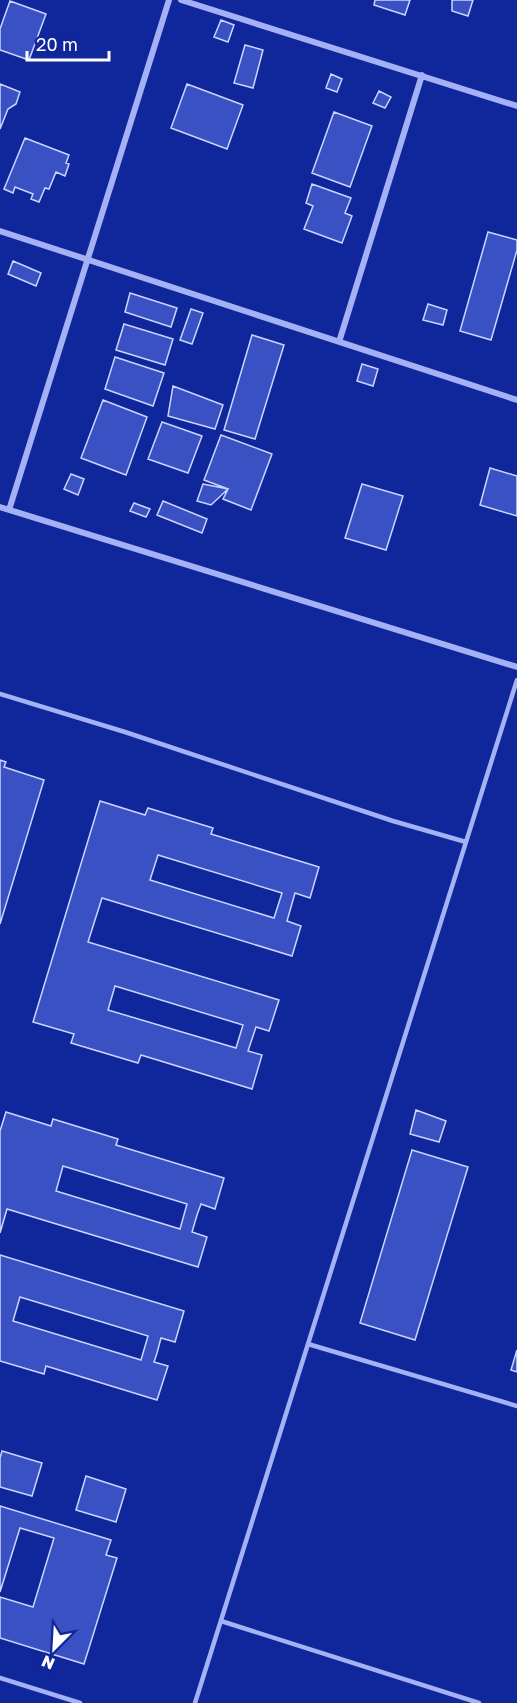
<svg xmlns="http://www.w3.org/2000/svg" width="517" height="1703" viewBox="0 0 517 1703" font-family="'Golos Text',sans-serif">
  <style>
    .building { fill: #3951c3; stroke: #ccd5fe; stroke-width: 1.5; fill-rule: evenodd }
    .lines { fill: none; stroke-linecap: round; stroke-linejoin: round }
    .lane { stroke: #a4b2f5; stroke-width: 4.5 }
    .street { stroke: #a4b2f5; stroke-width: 6 }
  </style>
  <rect width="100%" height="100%" fill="#10279b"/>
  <path class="building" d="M375 0H410L405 15 374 5Z
    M452 0H473L468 16 452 11Z
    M10 1 46 14 29 60 0 50V29Z
    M221 20 234 25 228 42 214 37Z
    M245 45 263 50 253 88 234 83Z
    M331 74 342 79 337 92 326 88Z
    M0 84 20 92 16 104 8 109 0 129Z
    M187 84 243 105 227 149 171 128Z
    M379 91 391 97 385 108 373 103Z
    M334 112 372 126 350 187 312 173Z
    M25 138 69 155 66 163 69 164 65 176 56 172 49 189 45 188 39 202 31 199 33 194 15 187 13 193 4 189Z
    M312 184 351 198 345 213 352 216 342 243 304 229 313 206 306 203Z
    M488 232 517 240V250L491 340 460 331Z
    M13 261 41 273 36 286 8 274Z
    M130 293 177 308 171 327 125 312Z
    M428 304 447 310 443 325 423 320Z
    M191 309 203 313 192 344 180 340Z
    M124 324 173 339 165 365 116 350Z
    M252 335 284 345 255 439 224 430Z
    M115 357 164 373 153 406 105 389Z
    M362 364 378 369 373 386 357 381Z
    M173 386 223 405 215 429 168 416Z
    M103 400 147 417 126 475 81 458Z
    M162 422 202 436 188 473 148 459Z
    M221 435 272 454 251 510 223 499 228 489 204 480Z
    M490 468 517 476V516L480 505Z
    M71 474 84 479 78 495 64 489Z
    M203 484 228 489 211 505 197 501Z
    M362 484 403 496 386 550 345 538Z
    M163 501 207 519 202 533 157 515Z
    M134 503 150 509 146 517 130 511Z
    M0 760 6 762 4 767 44 780 0 924Z
    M100 801 145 815 148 808 213 828 211 834 319 867 310 898 295 893 287 921 301 926 292 956 102 898 88 942 279 1000 269 1031 256 1027 248 1051 262 1055 252 1089 141 1055 138 1063 71 1043 74 1034 33 1022ZM158 855 282 893 274 918 150 880ZM115 986 243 1025 236 1048 108 1010Z
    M416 1110 446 1121 439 1142 410 1134Z
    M6 1112 51 1126 53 1119 118 1139 116 1145 224 1178 215 1209 201 1204 197 1215 192 1232 207 1237 198 1267 7 1209 0 1233V1131ZM63 1166 187 1204 180 1229 56 1191Z
    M412 1150 468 1167 415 1340 360 1323Z
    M0 1255 184 1311 175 1342 161 1338 157 1353 154 1362 168 1366 157 1400 46 1366 44 1374 0 1361ZM20 1297 148 1336 141 1360 13 1321Z
    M517 1350V1372L511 1370Z
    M2 1451 42 1463 32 1496 0 1487V1458Z
    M86 1476 126 1489 116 1522 76 1510Z
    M0 1506 111 1540 106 1555 117 1558 84 1664 0 1638V1597L33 1607 54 1538 20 1528 0 1592Z"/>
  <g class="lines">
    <path class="lane" d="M0 694 125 732 393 821 466 842
      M308 1344 517 1406
      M221 1621 479 1703
      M0 1678 80 1703
      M195 1703 517 680"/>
    <path class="street" d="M181 0 517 106
      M0 231 517 400
      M339 342 422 75
      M0 507 517 667
      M9 510 169 0"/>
  </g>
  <g transform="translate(54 1649) rotate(204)" stroke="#10279b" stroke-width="4.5" paint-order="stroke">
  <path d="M0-4.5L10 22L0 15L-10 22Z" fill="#ffffff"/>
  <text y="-9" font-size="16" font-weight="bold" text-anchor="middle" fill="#ffffff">N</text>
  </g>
  <path d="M27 51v9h82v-9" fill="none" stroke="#ffffff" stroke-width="3"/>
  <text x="36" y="51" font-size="18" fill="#ffffff" stroke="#10279b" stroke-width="4.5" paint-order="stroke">20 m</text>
</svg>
